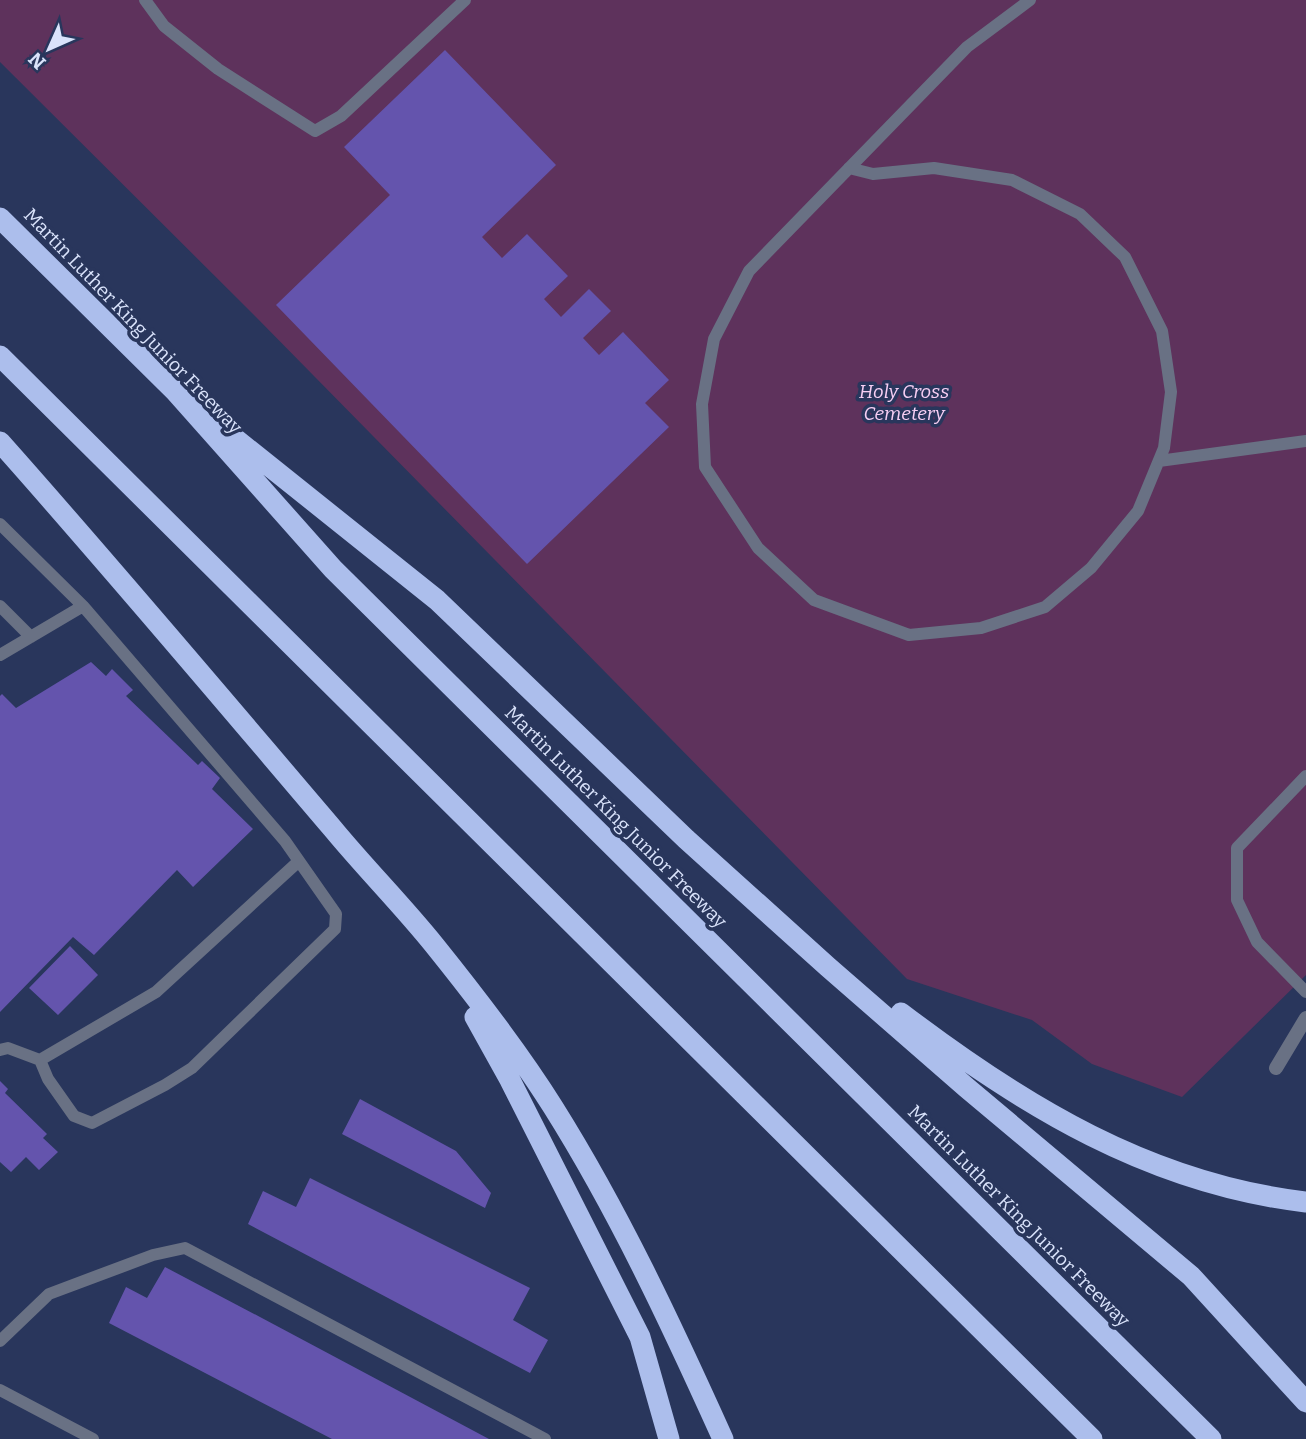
<svg xmlns="http://www.w3.org/2000/svg" width="1306" height="1439" viewBox="0 0 1306 1439" font-family="Bitter,serif">
  <style>
    .green { fill: #5e325c }
    .building { fill: #6454ad }
    .lines { fill: none; stroke-linecap: round; stroke-linejoin: round }
    .service { stroke: #697184; stroke-width: 12 }
    .minor { stroke: #697184; stroke-width: 14 }
    .motorway { stroke: #acbeec; stroke-width: 21 }
    .labels { text-anchor: middle; dominant-baseline: central; stroke-width: 7; stroke-linejoin: round; paint-order: stroke }
    .street-label { font-size: 19px; fill: #dae3fb; stroke: #29365c }
    .park-label { font-size: 19px; font-style: italic; fill: #f8cff4; stroke: #29365c }
  </style>
  <rect width="100%" height="100%" fill="#29365c"/>
  <path class="green" d="M0 0H1306V975L1182 1097 1092 1064 1032 1020 907 979 253 314 0 62Z"/>
  <path class="building" d="M445 50 556 165 482 237 502 258 527 234 568 276 544 299 561 317 589 289 611 311 583 338 599 355 623 332 669 380 645 403 669 427 527 564 276 305 390 195 344 147Z
    M91 662 106 676 112 669 133 690 126 696 198 765 202 761 220 778 212 789 253 829 193 887 177 870 94 955 73 937 0 1012V696L2 694 16 708Z
    M70 946 98 975 58 1015 29 988Z
    M0 1081 8 1089 5 1093 47 1134 43 1138 58 1152 39 1170 26 1157 11 1172 0 1162Z
    M360 1099 456 1151 491 1193 485 1208 342 1134Z
    M310 1178 530 1288 513 1320 548 1340 530 1373 248 1224 263 1191 296 1207Z
    M165 1267 260 1317 489 1439H332L109 1323 126 1287 147 1298Z"/>
  <g class="lines">
    <path class="service" d="M145 0 164 26 218 69 315 131 341 116 465 0
      M849 168 873 174 934 168 1012 180 1080 214 1125 257 1162 331 1171 392 1164 448 1138 511 1091 568 1045 607 981 628 909 635 814 600 758 548 705 467 702 404 714 339 749 271 967 47 1030 0
      M1159 461 1306 441
      M0 524 83 606 285 841 336 914 335 929 192 1068 165 1085 92 1123 74 1116 48 1079 40 1060 8 1048 0 1050
      M0 606 31 637
      M0 655 83 606
      M1306 776 1237 848V900L1257 942 1306 992
      M40 1060 156 992 299 861
      M0 1341 49 1294 153 1255 185 1248 545 1439
      M0 1390 93 1439"/>
    <path class="minor" d="M1276 1068 1306 1018"/>
    <path class="motorway" d="M0 218 175 391 333 569 1211 1439
      M0 356 1092 1439
      M223 429 437 600 686 839 828 967 967 1088 1191 1276 1306 1402
      M0 442C113 569 223 700 333 829 366 869 403 906 435 946 476 997 518 1051 553 1107 619 1212 672 1326 723 1439
      M901 1013C1023 1106 1151 1184 1306 1202
      M475 1017 510 1080 640 1337 669 1439"/>
  </g>
  <g class="labels">
    <g class="street-label">
      <text transform="translate(133 321) rotate(46)">Martin Luther King Junior Freeway</text>
      <text transform="translate(616 817) rotate(45)">Martin Luther King Junior Freeway</text>
      <text transform="translate(1019 1216) rotate(45)">Martin Luther King Junior Freeway</text>
    </g>
    <g class="park-label">
      <text x="904" y="391">Holy Cross<tspan x="904" dy="22">Cemetery</tspan></text>
    </g>
  </g>
  <g transform="translate(49 49) rotate(225)" stroke="#29365c" stroke-width="5" paint-order="stroke">
  <path d="M0-5L12 26L0 18L-12 26Z" fill="#dae3fb"/>
  <text y="-10" font-size="19" font-weight="bold" text-anchor="middle" fill="#dae3fb">N</text>
  </g>
</svg>
